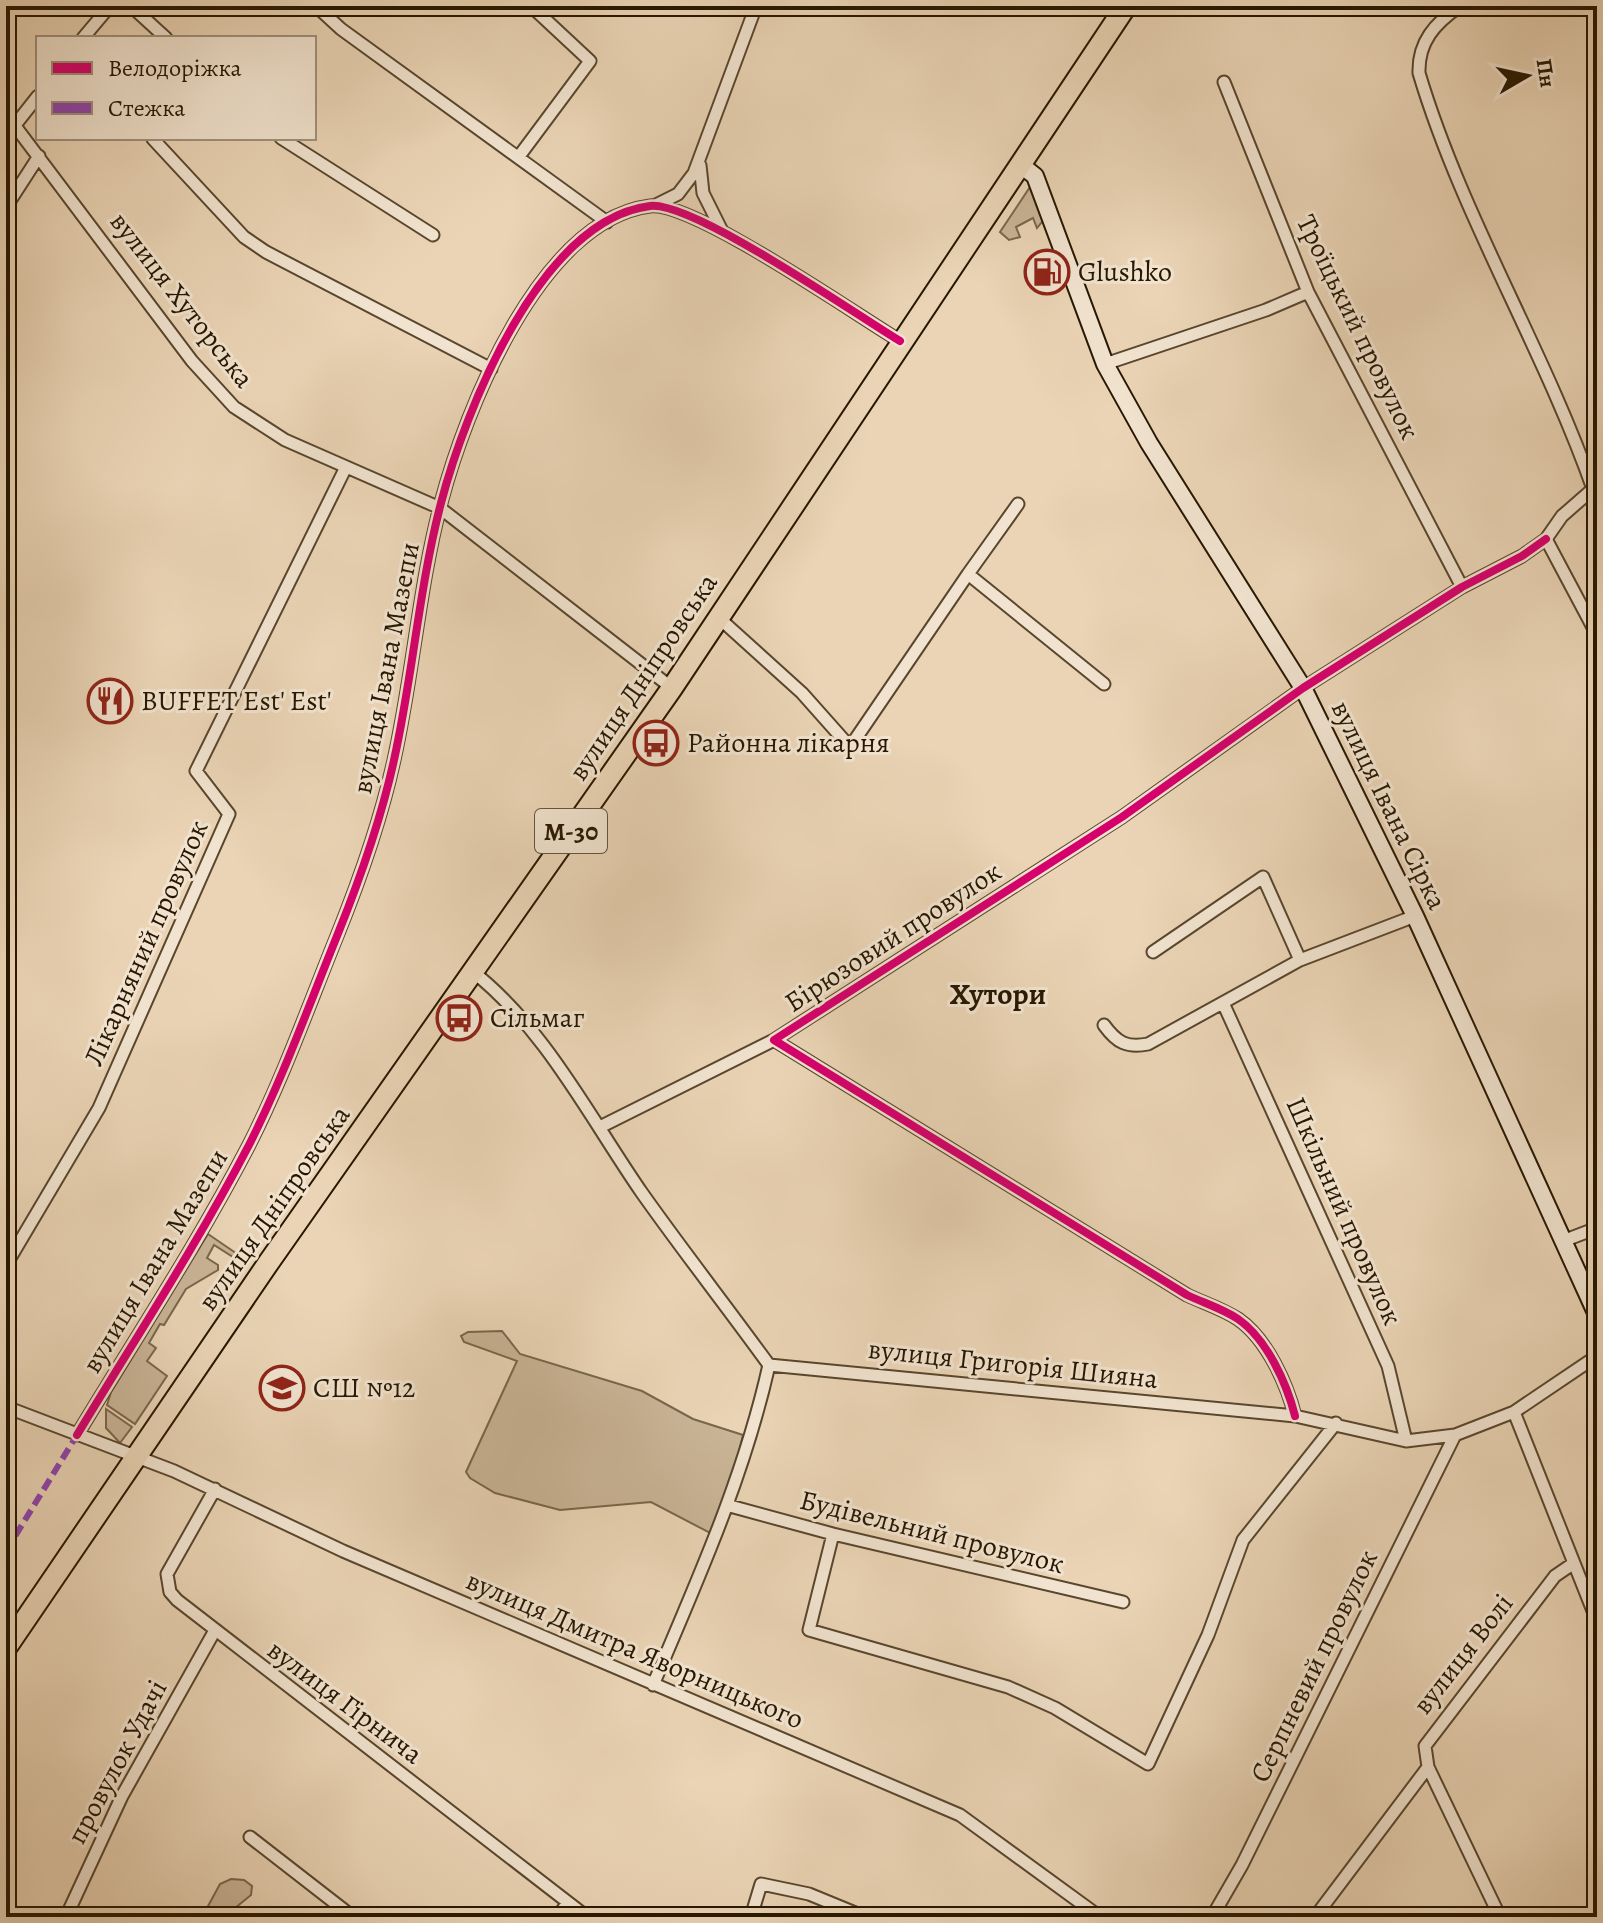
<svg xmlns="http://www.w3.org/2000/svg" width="1603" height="1923" viewBox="0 0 1603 1923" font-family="Alegreya,serif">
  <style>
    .green { fill: #c9b496; stroke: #78664b; stroke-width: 2 }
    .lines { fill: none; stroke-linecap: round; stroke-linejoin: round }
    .street-casing { stroke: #58462d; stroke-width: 15 }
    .secondary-casing { stroke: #271700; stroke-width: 20 }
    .highway-casing { stroke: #271700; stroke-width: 24 }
    .street { stroke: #f1e3cf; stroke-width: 11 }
    .secondary { stroke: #f1e3cf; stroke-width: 16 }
    .highway { stroke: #ead4b5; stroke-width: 20 }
    .quiet { stroke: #8e44ad; stroke-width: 6; stroke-dasharray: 12 6; stroke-linecap: butt }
    .cycleway-casing { stroke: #f1e3cf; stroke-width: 13 }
    .cycleway { stroke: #d6006c; stroke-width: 8 }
    .labels { text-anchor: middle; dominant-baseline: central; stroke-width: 6; stroke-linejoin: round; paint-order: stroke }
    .shield { fill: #f1e3cf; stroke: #64543e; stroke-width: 2 }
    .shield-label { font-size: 26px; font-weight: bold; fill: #271700 }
    .poi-label { font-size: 28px; fill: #271700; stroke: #f1e3cf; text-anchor: start }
    .street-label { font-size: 28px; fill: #271700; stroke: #f1e3cf }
    .neighbourhood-label { font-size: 30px; font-weight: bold; fill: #271700; stroke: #f1e3cf }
  </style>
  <rect width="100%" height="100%" fill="#ead4b5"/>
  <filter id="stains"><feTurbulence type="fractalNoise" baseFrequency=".0025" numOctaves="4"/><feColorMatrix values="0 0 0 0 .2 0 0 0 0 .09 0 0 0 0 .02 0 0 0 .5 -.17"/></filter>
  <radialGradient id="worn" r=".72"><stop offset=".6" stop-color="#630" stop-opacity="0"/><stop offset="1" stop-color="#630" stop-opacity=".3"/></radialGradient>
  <path class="green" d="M1032 184 1045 218 1037 228 1033 218 1016 227 1020 237 1009 240 1000 232Z
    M208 1234 246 1260 233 1257 214 1245 207 1258 218 1265V1270L186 1289 164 1325 160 1324 149 1343 156 1348 147 1361 167 1376 135 1424 107 1405 111 1392Z
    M502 1331 520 1354 642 1391 693 1419 743 1435 727 1502 712 1534 651 1502 560 1510 495 1493 470 1478 466 1472 517 1361 464 1342 461 1336 468 1332Z
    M106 1409 132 1427 120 1443 106 1428Z
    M231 1879 244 1880 252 1886 251 1895 224 1917H182L190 1908H207L220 1884Z"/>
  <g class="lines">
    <g class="street-casing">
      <path id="street" d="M131 6 166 38
        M316 6 341 29 607 222
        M1460 6C1435 23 1418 42 1419 73 1462 217 1543 347 1593 489L1562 516 1546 539 1597 635
        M83 38 110 6
        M1224 82 1308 292 1462 587
        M6 114 192 361 234 407 285 440 440 508 672 688
        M15 125 38 96
        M281 138 433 235
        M153 139 244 237 266 252 491 369
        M520 155 590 61 531 6
        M700 165 703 193 722 231
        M656 205 678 194 694 173 756 6
        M6 207 39 156
        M1105 364 1266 310 1308 292
        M1018 504 968 574 1104 684
        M719 618 802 693 850 747 968 574
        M1153 952 1263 877 1300 960
        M472 971C545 1028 590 1118 642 1193 683 1251 727 1307 769 1365L1295 1416 1406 1441 1455 1435 1514 1412 1597 1621
        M1224 1005 1388 1366 1406 1441
        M1104 1025C1117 1043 1127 1048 1148 1044L1300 960 1415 916
        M600 1127 774 1040
        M1563 1241 1597 1228
        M6 1265 99 1108 229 814 196 771 346 467
        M6 1407 174 1471 343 1551 960 1815 1100 1917
        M1514 1412 1597 1356
        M1295 1416C1287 1384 1267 1339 1238 1319 1223 1309 1204 1303 1187 1295L774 1040 1122 817 1303 688 1462 587 1522 556 1546 539
        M77 1435C135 1339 197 1245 249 1145 283 1078 309 1005 337 936 360 879 381 820 394 760 413 675 419 587 441 503 465 411 540 220 650 206 693 201 855 314 900 341
        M215 1489 167 1574 170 1592 177 1600 587 1917
        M730 1506 833 1534 1123 1602
        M833 1534 809 1630 1008 1687 1055 1708 1148 1764 1208 1635 1243 1540 1336 1423
        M653 1685C698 1579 744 1477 769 1365
        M250 1837 353 1917
        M66 1917 122 1796 214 1632
        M557 1917 568 1903
        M751 1917 761 1884 809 1894 865 1917
        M1212 1917 1242 1865 1455 1435
        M1315 1917 1428 1767
        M1500 1917 1428 1767 1425 1746 1555 1576 1574 1563"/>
    </g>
    <g class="secondary-casing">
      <path id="secondary" d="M1021 165 1035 176 1105 364 1149 443 1303 688 1415 916 1597 1315"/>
    </g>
    <g class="highway-casing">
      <path id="highway" d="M6 1648 269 1262 672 688 1126 6"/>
    </g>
    <use href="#street" class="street"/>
    <use href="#secondary" class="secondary"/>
    <use href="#highway" class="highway"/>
    <path class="quiet" d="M6 1551 77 1435"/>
    <g class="cycleway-casing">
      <path id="cycleway" d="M1295 1416C1287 1384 1267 1339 1238 1319 1223 1309 1204 1303 1187 1295L774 1040 1122 817 1303 688 1462 587 1522 556 1546 539
        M77 1435C135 1339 197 1245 249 1145 283 1078 309 1005 337 936 360 879 381 820 394 760 413 675 419 587 441 503 465 411 540 220 650 206 693 201 855 314 900 341"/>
    </g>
    <use href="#cycleway" class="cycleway"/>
  </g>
  <defs>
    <g id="fuel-ring" transform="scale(2.3)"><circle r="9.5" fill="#f1e3cf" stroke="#8f2418" stroke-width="1.5"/><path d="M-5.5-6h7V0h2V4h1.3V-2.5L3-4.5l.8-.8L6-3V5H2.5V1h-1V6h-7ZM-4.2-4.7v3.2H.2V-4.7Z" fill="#8f2418"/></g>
    <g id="restaurant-ring" transform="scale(2.3)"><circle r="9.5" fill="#f1e3cf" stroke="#8f2418" stroke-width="1.5"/><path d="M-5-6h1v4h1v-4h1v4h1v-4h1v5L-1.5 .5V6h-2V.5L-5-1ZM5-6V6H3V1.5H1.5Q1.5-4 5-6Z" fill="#8f2418"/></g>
    <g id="bus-ring" transform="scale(2.3)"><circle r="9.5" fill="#f1e3cf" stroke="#8f2418" stroke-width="1.5"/><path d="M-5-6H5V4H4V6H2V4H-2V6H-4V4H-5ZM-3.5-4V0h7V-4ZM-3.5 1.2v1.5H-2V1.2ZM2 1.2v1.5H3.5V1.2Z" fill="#8f2418"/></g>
    <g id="school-ring" transform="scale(2.3)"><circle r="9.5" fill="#f1e3cf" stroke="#8f2418" stroke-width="1.5"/><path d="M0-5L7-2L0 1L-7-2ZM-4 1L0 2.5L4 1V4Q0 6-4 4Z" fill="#8f2418"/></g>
  </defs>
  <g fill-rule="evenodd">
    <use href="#fuel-ring" x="1047" y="272"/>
    <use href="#restaurant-ring" x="110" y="701"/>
    <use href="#bus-ring" x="656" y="743"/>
    <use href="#bus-ring" x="459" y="1018"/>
    <use href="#school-ring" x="282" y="1388"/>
  </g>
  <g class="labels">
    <rect class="shield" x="535" y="809" width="72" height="44" rx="6"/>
    <g class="shield-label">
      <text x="571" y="831">М-30</text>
    </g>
    <g class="poi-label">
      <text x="1078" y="272">Glushko</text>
      <text x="141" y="701">BUFFET Est' Est'</text>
      <text x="687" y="743">Районна лікарня</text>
      <text x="490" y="1018">Сільмаг</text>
      <text x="313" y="1388">СШ №12</text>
    </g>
    <g class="street-label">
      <text transform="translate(182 300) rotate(52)">вулиця Хуторська</text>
      <text transform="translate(1358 327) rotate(64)">Троїцький провулок</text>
      <text transform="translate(386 668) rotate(-79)">вулиця Івана Мазепи</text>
      <text transform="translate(643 677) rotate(-56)">вулиця Дніпровська</text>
      <text transform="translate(1389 805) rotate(64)">вулиця Івана Сірка</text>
      <text transform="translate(893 937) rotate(-33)">Бірюзовий провулок</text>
      <text transform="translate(146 943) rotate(-66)">Лікарняний провулок</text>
      <text transform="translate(274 1208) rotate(-55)">вулиця Дніпровська</text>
      <text transform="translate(1344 1211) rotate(66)">Шкільний провулок</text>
      <text transform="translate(155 1261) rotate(-59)">вулиця Івана Мазепи</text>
      <text transform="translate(1013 1364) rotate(6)">вулиця Григорія Шияна</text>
      <text transform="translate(932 1532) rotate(14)">Будівельний провулок</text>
      <text transform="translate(635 1650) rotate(23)">вулиця Дмитра Яворницького</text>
      <text transform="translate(1463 1654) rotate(-52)">вулиця Волі</text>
      <text transform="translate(1314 1666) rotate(-64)">Серпневий провулок</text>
      <text transform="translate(345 1702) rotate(37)">вулиця Гірнича</text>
      <text transform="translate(117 1762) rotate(-62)">провулок Удачі</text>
    </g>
    <g class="neighbourhood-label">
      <text x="998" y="994">Хутори</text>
    </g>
  </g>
  <rect width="1603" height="1923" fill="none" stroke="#ead4b5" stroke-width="32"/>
  <rect x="8" y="8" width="1587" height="1907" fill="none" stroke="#271700" stroke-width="4"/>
  <rect x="16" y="16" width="1571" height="1891" fill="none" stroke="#271700" stroke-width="2"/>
  <rect x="36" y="36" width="280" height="104" fill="#f1e3cf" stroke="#a0917c" stroke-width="2"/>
  <rect x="52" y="62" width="40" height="12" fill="#d6006c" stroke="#a0917c" stroke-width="2"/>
  <text x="108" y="76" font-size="24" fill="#271700">Велодоріжка</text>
  <rect x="52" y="102" width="40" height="12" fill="#8e44ad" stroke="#a0917c" stroke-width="2"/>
  <text x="108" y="116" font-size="24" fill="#271700">Стежка</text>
  <g transform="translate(1527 76) rotate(81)" stroke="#f1e3cf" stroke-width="6" paint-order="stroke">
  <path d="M0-6L14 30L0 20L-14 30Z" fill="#271700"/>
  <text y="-12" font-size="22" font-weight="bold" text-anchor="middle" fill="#271700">Пн</text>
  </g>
  <rect width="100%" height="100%" filter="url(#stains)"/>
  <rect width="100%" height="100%" fill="url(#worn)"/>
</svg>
